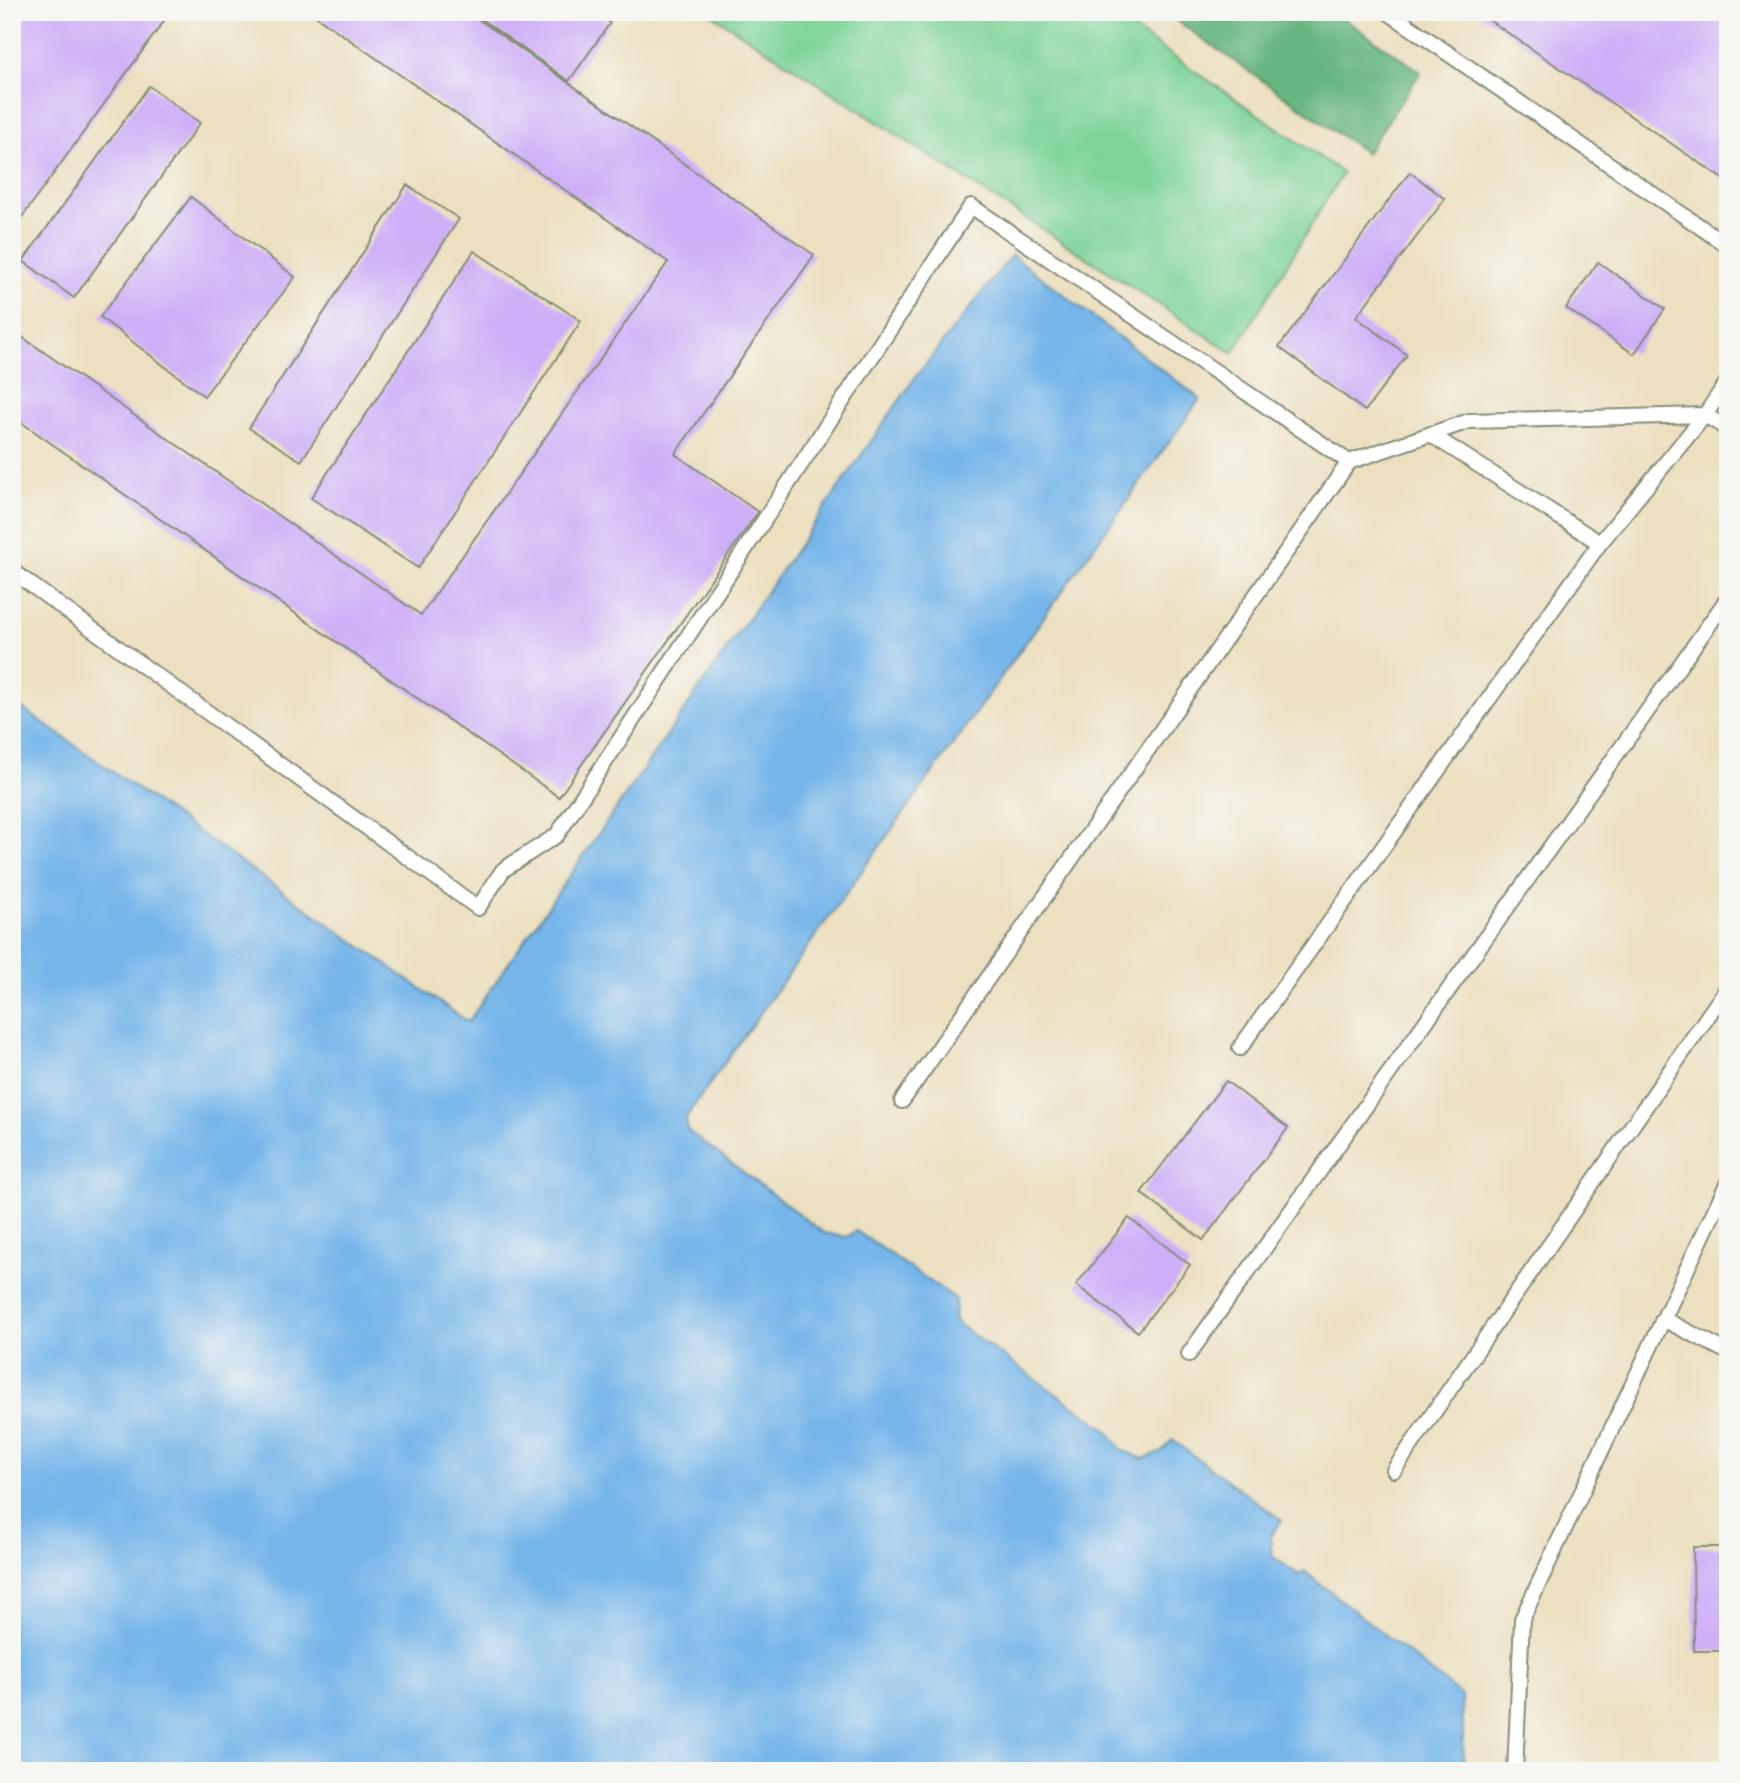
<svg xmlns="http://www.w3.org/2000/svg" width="1740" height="1783" viewBox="0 0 1740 1783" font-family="Alegreya,serif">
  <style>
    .green { fill: #7ed498; stroke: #4e8866; stroke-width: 2 }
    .forest { fill: #66b680; stroke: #427a5a; stroke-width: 2 }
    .water { fill: #76b6ea; stroke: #4a7a8f; stroke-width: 2 }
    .building { fill: #ceaff8 }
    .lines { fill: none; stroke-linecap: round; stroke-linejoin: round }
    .lane-casing { stroke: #868e7a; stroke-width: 18 }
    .lane { stroke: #fff; stroke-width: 14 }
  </style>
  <rect width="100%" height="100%" fill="#f6f6f2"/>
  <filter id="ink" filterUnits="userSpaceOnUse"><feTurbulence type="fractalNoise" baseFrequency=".0143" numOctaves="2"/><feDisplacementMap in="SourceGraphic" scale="14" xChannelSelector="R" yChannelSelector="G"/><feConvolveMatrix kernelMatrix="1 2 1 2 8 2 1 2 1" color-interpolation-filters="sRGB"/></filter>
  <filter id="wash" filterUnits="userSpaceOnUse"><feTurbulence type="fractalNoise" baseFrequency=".00686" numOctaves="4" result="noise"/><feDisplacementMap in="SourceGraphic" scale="28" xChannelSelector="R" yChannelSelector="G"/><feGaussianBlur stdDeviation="1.57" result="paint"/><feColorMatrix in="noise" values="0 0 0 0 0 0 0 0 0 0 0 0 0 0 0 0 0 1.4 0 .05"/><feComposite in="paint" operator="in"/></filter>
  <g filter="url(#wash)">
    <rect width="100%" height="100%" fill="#ede0c0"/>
    <path class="green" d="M708 12H1109L1343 173 1233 353Z"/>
    <path class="forest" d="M1164 12H1334L1421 72 1366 153Z"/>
    <path class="water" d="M1012 255 1200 399 686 1117 687 1130 824 1233 847 1237 856 1231 956 1299 954 1318 959 1325 1106 1429 1122 1450 1143 1459 1162 1451 1172 1440 1282 1520 1270 1536 1272 1556 1299 1575 1304 1571 1462 1696 1464 1771H12V701L468 1022 917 375Z"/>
    <g id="blocks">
      <path class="building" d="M12 12H151L164 21 12 231Z
        M310 12H468L814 255 675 454 758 512 559 797 12 416V330L421 615 668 262Z
        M471 12H594L610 23 569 81Z
        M1477 12H1728V182Z
        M149 86 200 123 74 298 23 261Z
        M1410 172 1445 199 1356 317 1407 355 1365 411 1279 347Z
        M407 185 459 219 301 461 249 428Z
        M191 197 295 277 204 396 100 317Z
        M474 251 581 321 418 568 311 498Z
        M1598 262 1665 309 1634 354 1566 308Z
        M1226 1081 1288 1128 1203 1240 1141 1193Z
        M1129 1218 1190 1265 1138 1332 1076 1285Z
        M1693 1547H1728V1651H1694Z"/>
    </g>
  </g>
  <g filter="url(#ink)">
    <use href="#blocks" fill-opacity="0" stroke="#868e7a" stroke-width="2"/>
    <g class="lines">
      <g class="lane-casing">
        <path id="lane" d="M1388 12 1728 246
          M1430 434 1600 543 1705 415 1728 429
          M12 571 478 908 503 870 557 835 971 206 1349 462 1469 421 1705 415 1728 381
          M1240 1048 1600 543
          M902 1101 1349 462
          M1663 1319 1728 1352
          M1189 1354 1728 598
          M1394 1470 1728 987
          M1515 1771 1522 1619 1728 1182"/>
      </g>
      <use href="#lane" class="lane"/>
    </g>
  </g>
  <rect width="1740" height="1783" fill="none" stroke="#f6f6f2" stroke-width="42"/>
</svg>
